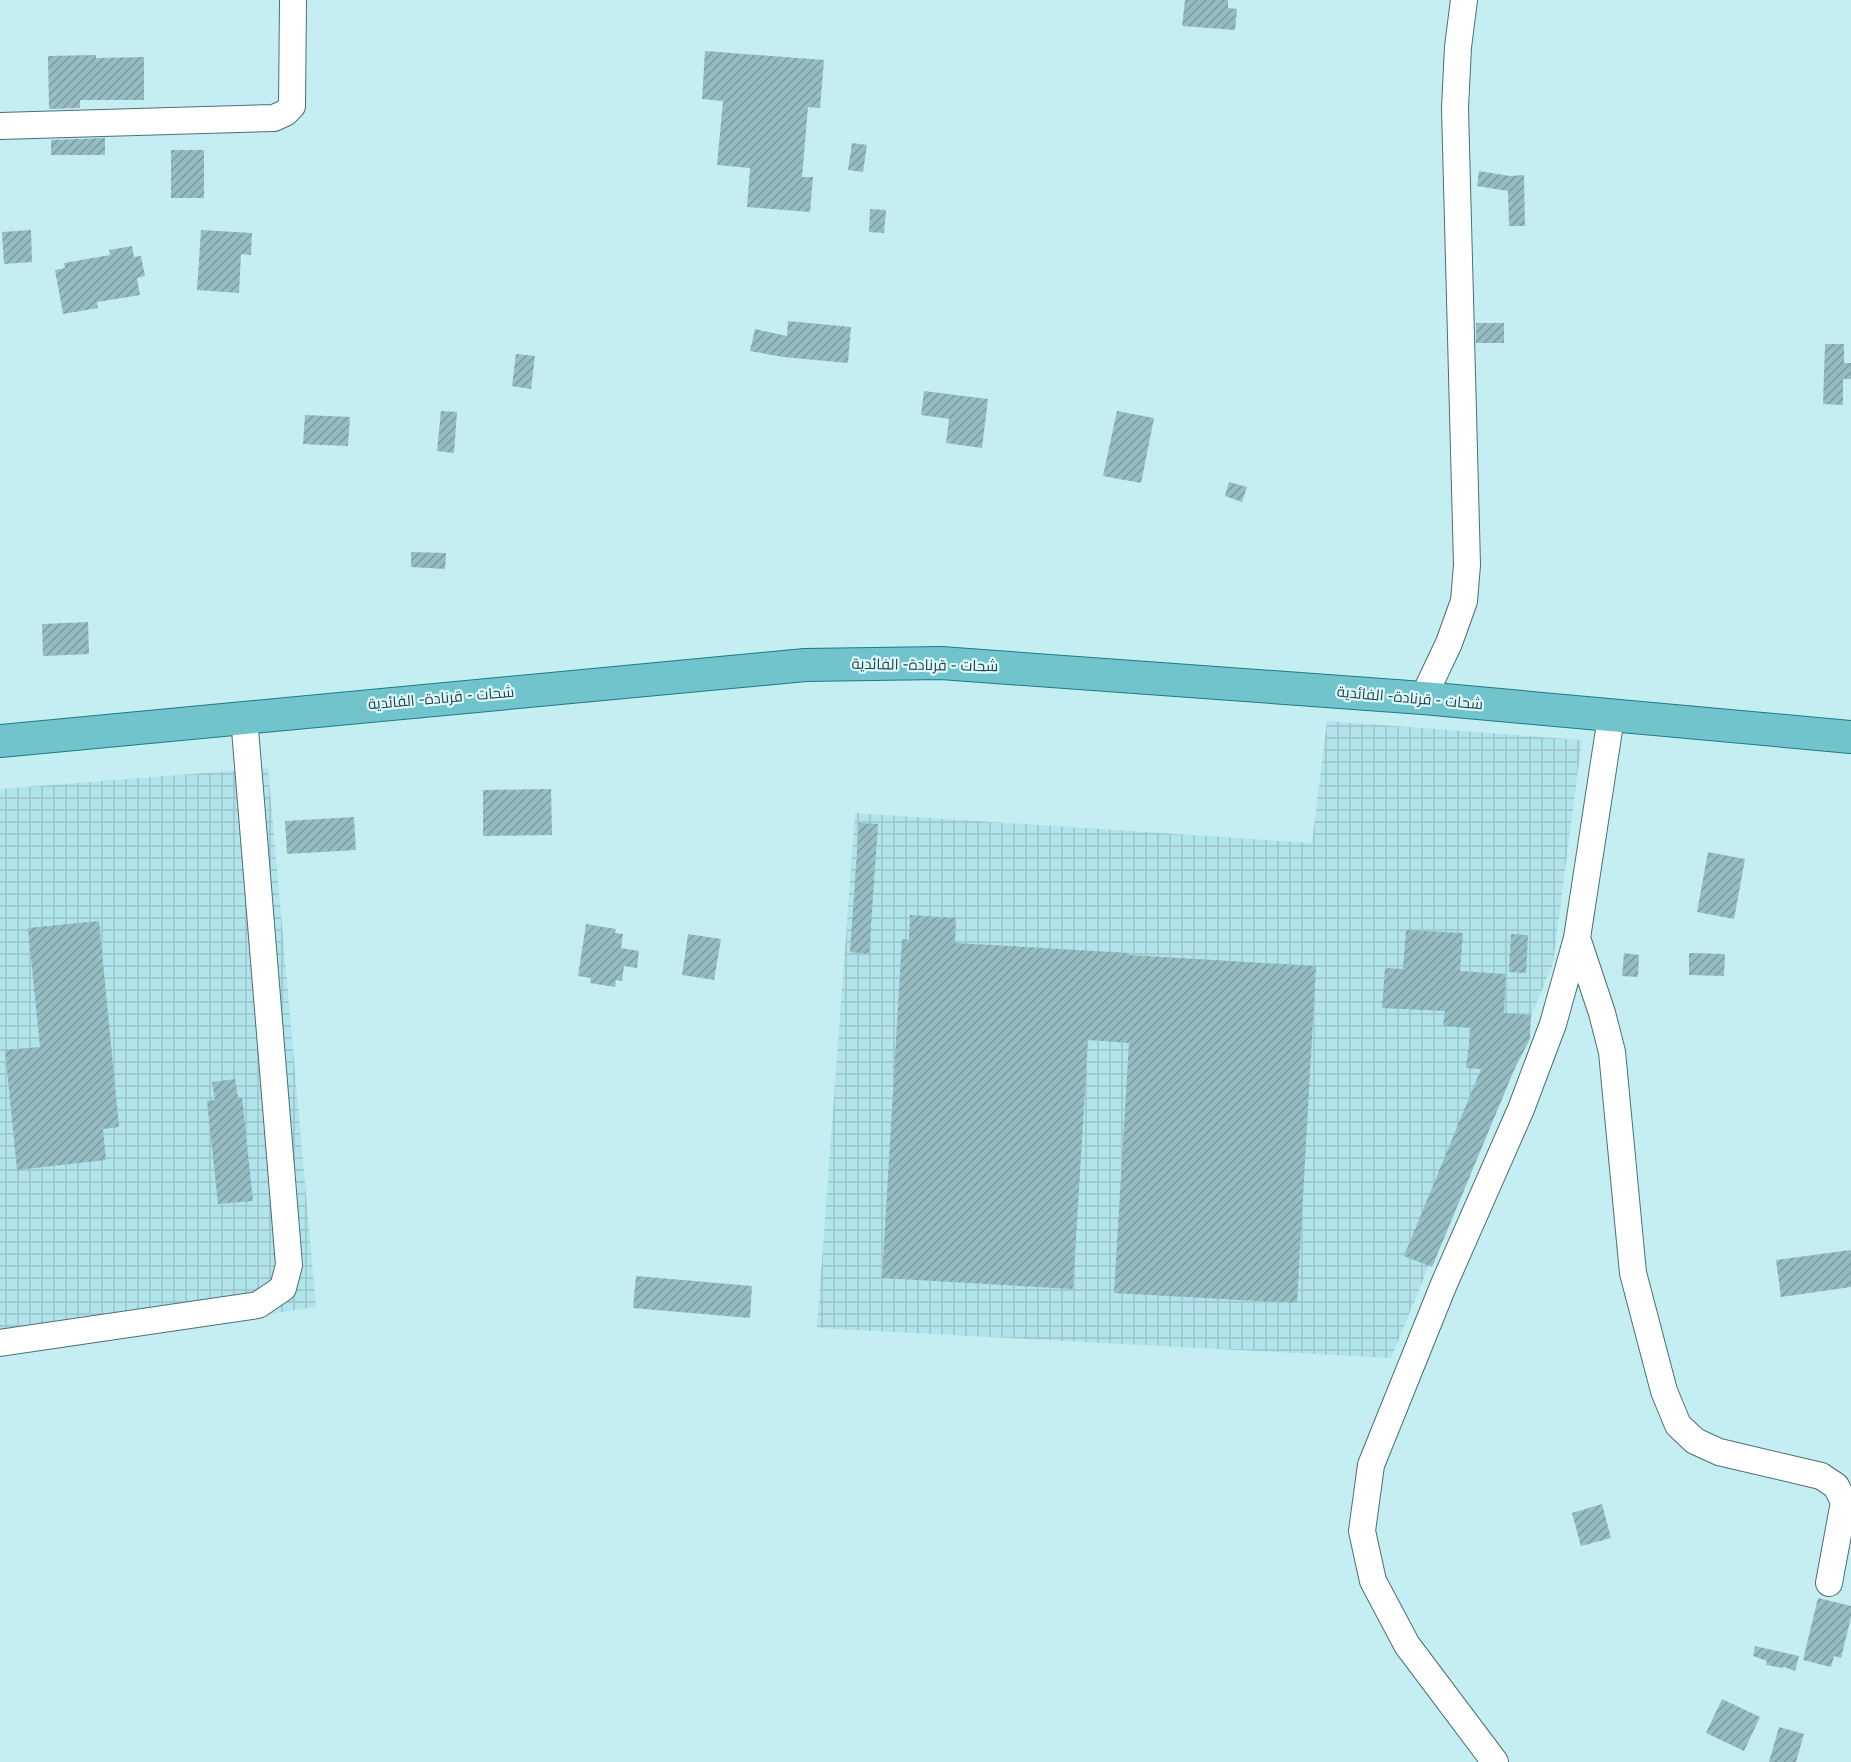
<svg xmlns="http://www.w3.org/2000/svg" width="1851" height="1762" viewBox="0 0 1851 1762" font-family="'Fira Sans',Cairo,sans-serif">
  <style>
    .industrial { fill: url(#industrial-grid) }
    .building { fill: url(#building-hatch) }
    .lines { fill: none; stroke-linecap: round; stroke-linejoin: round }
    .minor-casing { stroke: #4a7075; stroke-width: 28 }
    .major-casing { stroke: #1c7c85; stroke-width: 34 }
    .minor { stroke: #fff; stroke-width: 26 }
    .major { stroke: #71c4cc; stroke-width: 32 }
    .labels { text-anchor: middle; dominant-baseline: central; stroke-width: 4.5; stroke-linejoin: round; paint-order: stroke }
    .street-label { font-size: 15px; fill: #2e3e40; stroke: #d9fafe }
  </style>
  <defs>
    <pattern id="industrial-grid" width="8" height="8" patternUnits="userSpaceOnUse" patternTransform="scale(1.5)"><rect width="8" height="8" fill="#b1e4eb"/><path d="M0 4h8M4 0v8" fill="none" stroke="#99c5cb"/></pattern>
    <pattern id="building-hatch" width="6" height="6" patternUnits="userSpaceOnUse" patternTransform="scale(1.5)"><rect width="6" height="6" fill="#95bdc2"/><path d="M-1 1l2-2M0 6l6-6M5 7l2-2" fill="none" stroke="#7a9b9f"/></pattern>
  </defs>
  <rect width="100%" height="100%" fill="#c5eef3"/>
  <path class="industrial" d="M1327 721 1582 740 1553 963 1391 1358 817 1328 855 813 1312 843Z
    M268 768 316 1307 0 1354V789Z"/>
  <path class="building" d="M1185 0H1228V8L1237 9 1235 30 1182 26Z
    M705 51 824 60 820 108 808 107 802 177H813L810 212 747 207 750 168 717 165 723 101 702 99Z
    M96 55V58L144 57V100H80V108L49 109 48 56Z
    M105 138V155H51V140Z
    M852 143 867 145 863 172 848 170Z
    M171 150H204V198H171Z
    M1479 171 1510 176 1524 175 1525 226H1509L1508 191 1477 186Z
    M870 209 886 210 884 233 869 232Z
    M31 230 32 262 4 264 2 232Z
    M201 230 252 233 251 255 241 254 239 293 197 290Z
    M132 246 134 257 141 256 145 276 137 278 140 295 97 302 98 308 63 314 55 270 65 268 64 263 110 255 109 250Z
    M788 321 851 327 848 363 783 357 750 351 755 329 787 336Z
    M1476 323H1504V343H1476Z
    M1825 344H1844V363H1851V379H1843V405L1823 404Z
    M516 354 535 356 531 389 512 386Z
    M924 391 988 399 982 448 946 443 949 419 921 415Z
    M441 411 457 412 454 453 437 451Z
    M1117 411 1154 418 1141 483 1103 476Z
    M305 415 350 417 348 446 303 444Z
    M1229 482 1247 487 1242 502 1225 496Z
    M411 552 446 553 445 569 411 567Z
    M88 622 89 654 43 656 42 624Z
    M551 789 552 835 483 836V790Z
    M354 817 356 850 287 854 285 821Z
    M859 823 878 824 869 954 850 952Z
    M1708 852 1745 859 1734 919 1697 912Z
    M910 915 956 918 955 943 1129 953V955L1316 966 1297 1303 1114 1293 1129 1043 1088 1040 1073 1289 882 1278 902 939 909 940Z
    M99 921 119 1127 103 1129 106 1160 17 1170 5 1050 40 1047 28 928Z
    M586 924 616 929 615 933 623 934 621 948 639 951 637 968 624 966 622 981 616 980 615 987 590 983 591 978 578 976Z
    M1406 930 1463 933 1460 971 1506 974 1504 1013 1531 1015 1530 1039 1515 1068 1432 1267 1404 1256 1481 1069 1466 1068 1471 1028 1443 1026 1445 1011 1382 1008 1385 968 1403 969Z
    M688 934 721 939 714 980 682 975Z
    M1511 934 1528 935 1526 973 1509 972Z
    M1624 953 1639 955 1638 977 1622 976Z
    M1689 953 1725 954 1724 976 1689 975Z
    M235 1079 238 1097H242L253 1201 218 1204 207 1101 215 1100 212 1082Z
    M1851 1250V1287L1781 1297 1776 1260Z
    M636 1276 752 1286 750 1318 633 1308Z
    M1602 1504 1611 1538 1581 1546 1572 1513Z
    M1818 1598 1851 1606V1617L1841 1658 1834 1656 1831 1667 1803 1660Z
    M1755 1646 1799 1656 1795 1671 1784 1667 1783 1668 1766 1665 1767 1661 1753 1656Z
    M1722 1699 1760 1717 1744 1751 1706 1733Z
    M1779 1727 1804 1734 1796 1762H1769Z"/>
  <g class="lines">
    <g class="minor-casing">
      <path id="minor" d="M0 126 274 118 285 113 292 106 293 0
        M1423 698 1449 643 1464 601 1467 565 1455 108 1458 47 1464 0
        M1577 938 1602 1013 1612 1052 1633 1273 1664 1391 1678 1425 1695 1441 1719 1452 1821 1476 1836 1486 1844 1502 1829 1583
        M0 1343 258 1305 283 1288 289 1265 244 717
        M1495 1762 1407 1645 1373 1581 1362 1531 1371 1465 1444 1284 1521 1109 1553 1024 1577 938 1611 717"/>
    </g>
    <g class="major-casing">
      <path id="major" d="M0 741 805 665 941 663 1423 698 1851 737"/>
    </g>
    <use href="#minor" class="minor"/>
    <use href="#major" class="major"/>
  </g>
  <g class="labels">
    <g class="street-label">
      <text transform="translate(925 665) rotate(1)">شحات - قرنادة- الفائدية</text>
      <text transform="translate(441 698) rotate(-5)">شحات - قرنادة- الفائدية</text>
      <text transform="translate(1410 698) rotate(5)">شحات - قرنادة- الفائدية</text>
    </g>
  </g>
</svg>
